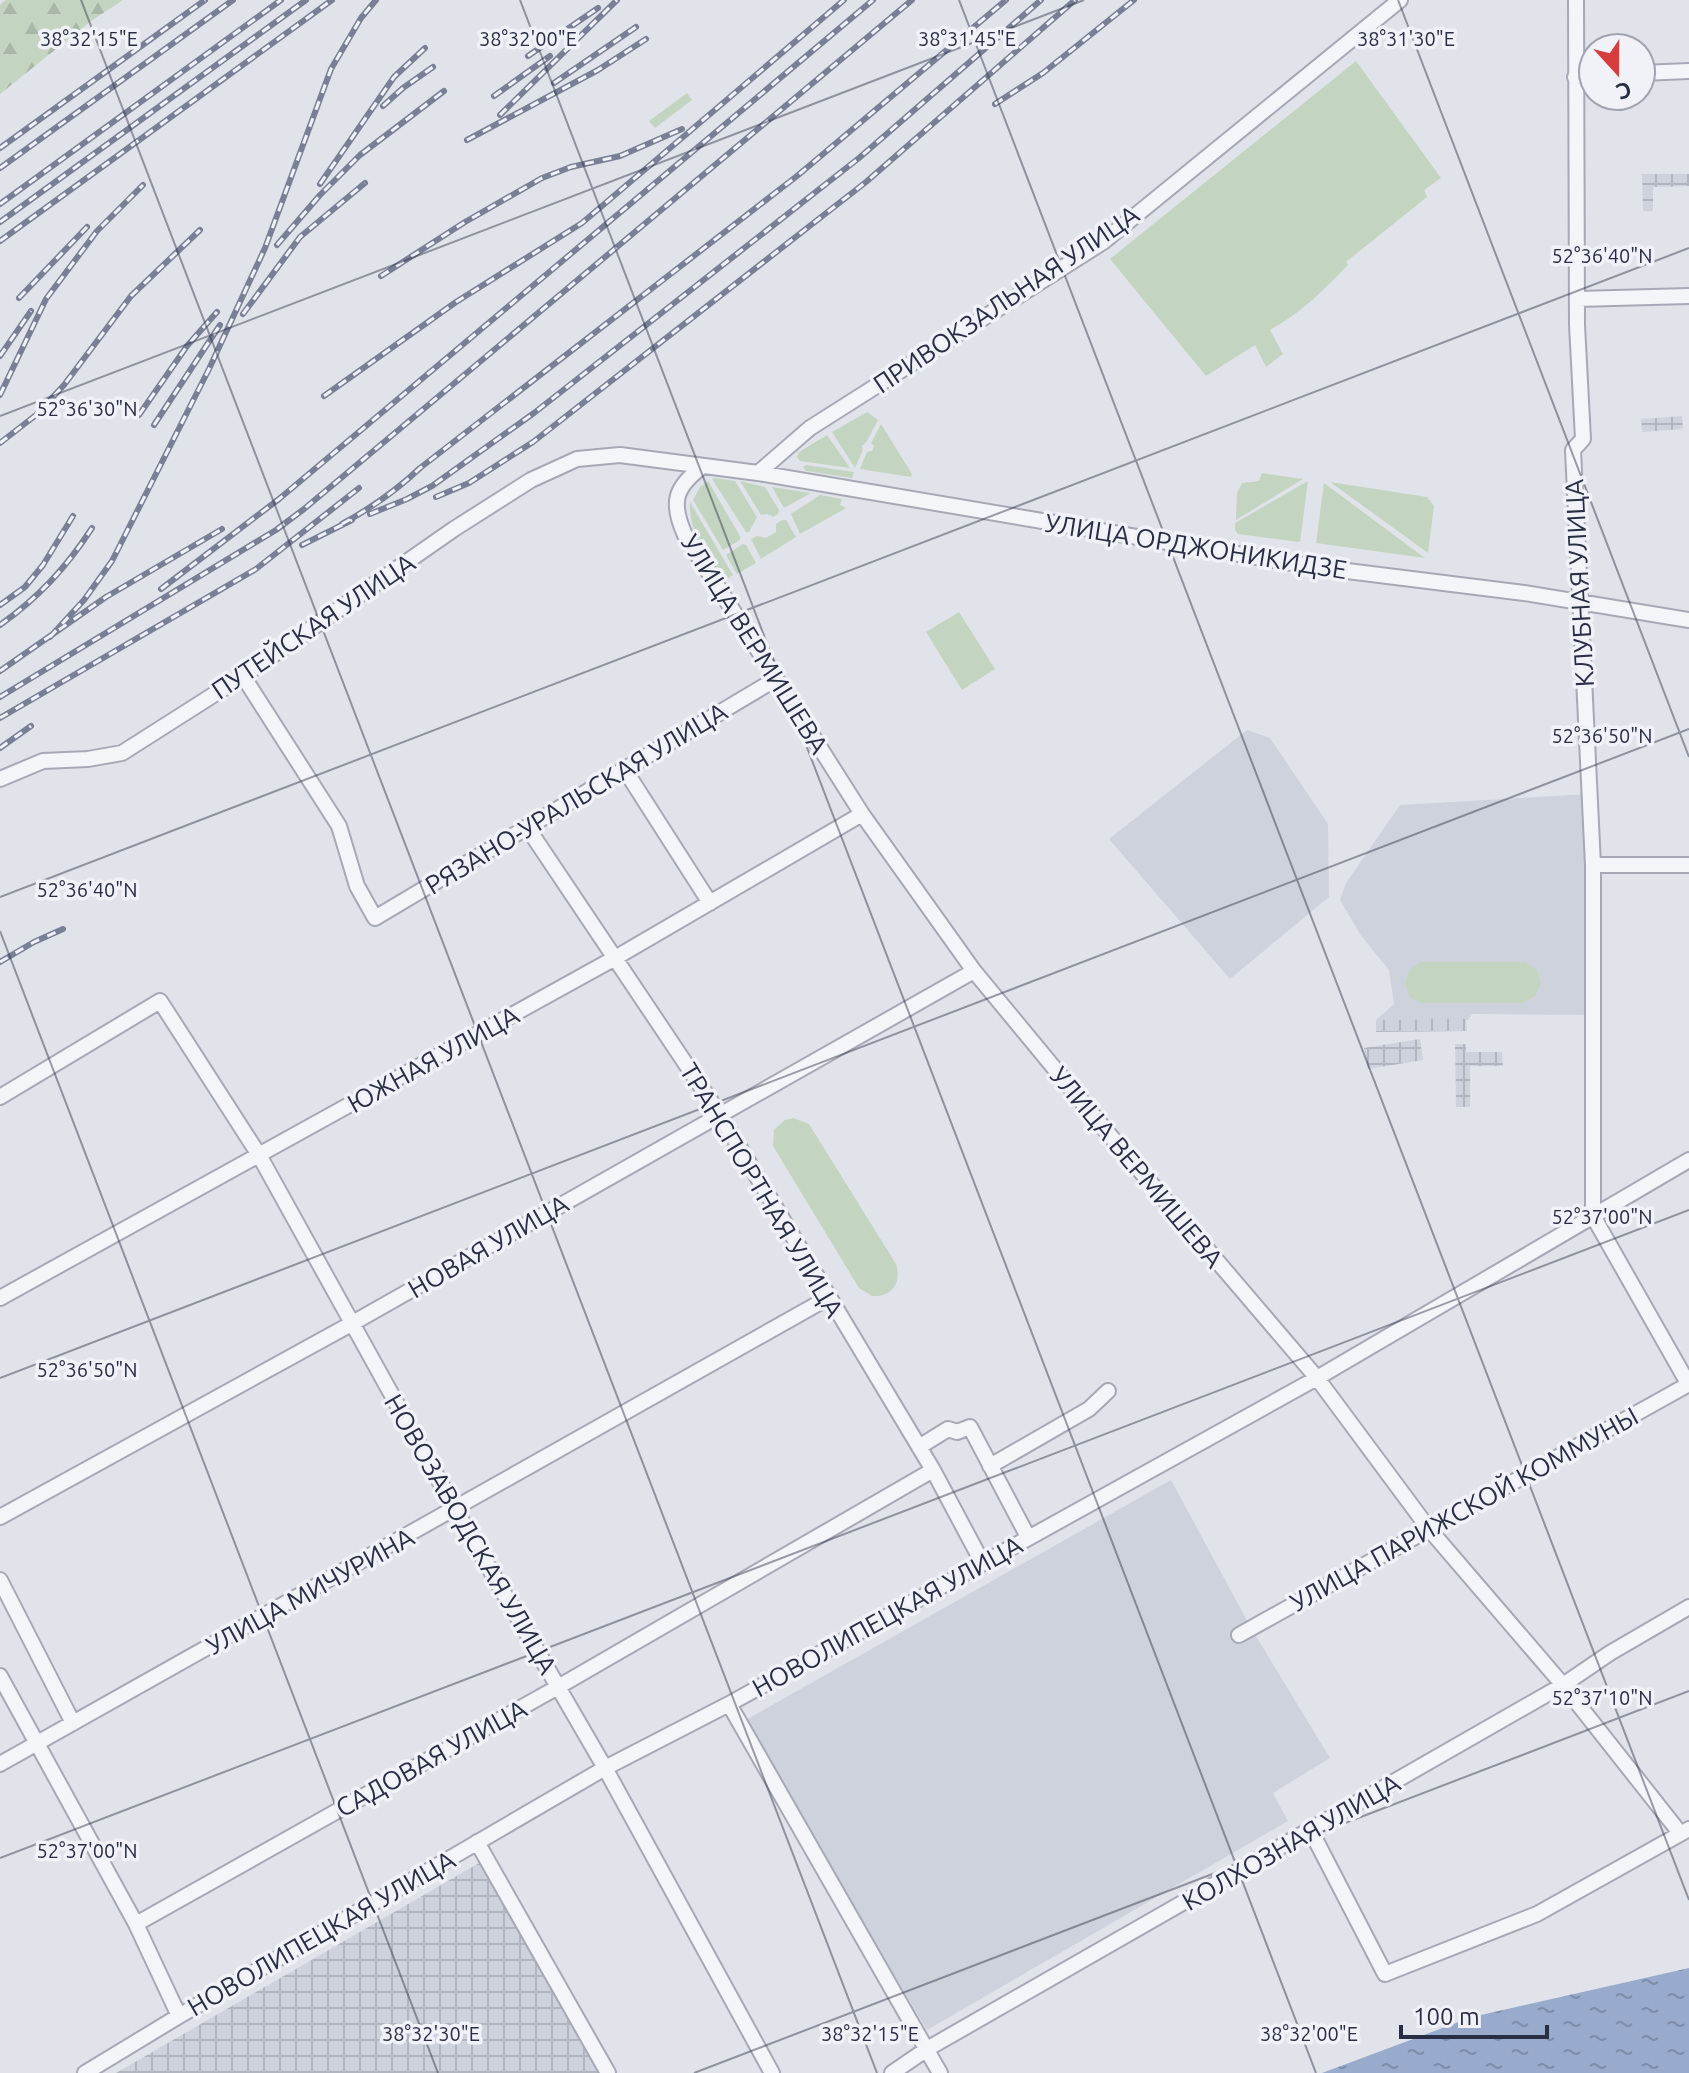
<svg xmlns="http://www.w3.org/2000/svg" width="1689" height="2073" viewBox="0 0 1689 2073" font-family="Ubuntu,sans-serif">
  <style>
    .built { fill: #ced2dd }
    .industrial { fill: url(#industrial-grid) }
    .grass { fill: #c3d5c1 }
    .forest { fill: url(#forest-firs) }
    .water { fill: url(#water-ripples) }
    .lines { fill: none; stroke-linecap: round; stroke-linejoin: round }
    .minor-casing { stroke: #a6a9b5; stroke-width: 18 }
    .minor { stroke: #f4f5f8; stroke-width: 14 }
    .rail-casing { stroke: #797f95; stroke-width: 6 }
    .rail { stroke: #f0f2f8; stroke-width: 3; stroke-dasharray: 9; stroke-linecap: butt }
    .ticks { fill: none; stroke: #282e43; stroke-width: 2; stroke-opacity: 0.45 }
    .labels { text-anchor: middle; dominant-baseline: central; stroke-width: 7; stroke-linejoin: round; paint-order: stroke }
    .street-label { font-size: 26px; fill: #282e43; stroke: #f0f2f8 }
    .ticks-label { font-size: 20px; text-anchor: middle; fill: #282e43; stroke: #f0f2f8; stroke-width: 7; stroke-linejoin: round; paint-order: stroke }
  </style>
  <defs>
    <pattern id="industrial-grid" width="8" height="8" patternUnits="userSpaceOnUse" patternTransform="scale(2)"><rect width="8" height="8" fill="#ced2dd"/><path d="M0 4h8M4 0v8" fill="none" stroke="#b1b5bf"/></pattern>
    <pattern id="forest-firs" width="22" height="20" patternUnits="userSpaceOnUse" patternTransform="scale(2)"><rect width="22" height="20" fill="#c3d5c1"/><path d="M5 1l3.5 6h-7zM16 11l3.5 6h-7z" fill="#a8b7a7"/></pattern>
    <pattern id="water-ripples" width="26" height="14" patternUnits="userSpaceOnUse" patternTransform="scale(2)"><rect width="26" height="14" fill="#99abcd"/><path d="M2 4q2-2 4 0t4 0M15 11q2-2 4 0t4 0" fill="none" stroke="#7d8ca8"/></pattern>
  </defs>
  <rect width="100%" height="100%" fill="#e1e3ea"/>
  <path class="built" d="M1247 730 1270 738 1328 824 1329 897 1230 979 1109 839Z
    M1589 794 1593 1015 1472 1014 1468 1020H1376L1394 1004 1389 970 1362 937 1340 900 1346 883 1400 805Z
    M1171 1480 1251 1628 1330 1758 1273 1793 1288 1821 927 2030 744 1721Z"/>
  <path class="industrial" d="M1642 174H1689V186L1653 187V211H1643Z
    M1682 416 1683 429 1642 432 1641 419Z
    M1466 1019 1467 1031 1376 1032V1020Z
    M1420 1039 1423 1060 1368 1069 1364 1048Z
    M1455 1044H1466V1052H1502L1503 1066H1470V1107H1456Z
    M486 1859 606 2073H116Z"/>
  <path class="grass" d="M1356 61 1441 178 1424 190 1427 197 1346 262 1348 265C1324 290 1301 313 1270 330L1283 354 1266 367 1255 345 1206 376 1110 259Z
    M687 93 692 100 655 128 649 121Z
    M867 412 878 420 867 441 862 446 863 450 855 468 832 432Z
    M881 424 912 474 911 477 860 469 867 452 872 451 874 446 871 443Z
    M827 435 850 468 800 461 797 457 799 452Z
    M806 465 854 472 852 478 806 471 803 467Z
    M1262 473 1303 479 1236 520 1237 493 1242 483 1259 481Z
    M715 478 735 481 757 517 749 532H746L712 479Z
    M708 481 740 536V540L723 550 693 500 700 487Z
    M740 481 765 487 779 510 778 514 773 517 767 514 761 515Z
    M1308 481 1300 542 1238 534 1235 530V523Z
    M1330 482 1427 497 1434 506 1428 553Z
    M1324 483 1425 558 1316 543Z
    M772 487 811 493 784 508Z
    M820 495 842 499 840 505 846 508 800 534 791 514Z
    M690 502 733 575 724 581C709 556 688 532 690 502Z
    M782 520H786L796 537 761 559 751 539 757 536 766 538 776 532V524Z
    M743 544 746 545 756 563 737 574 726 555Z
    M959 612 995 669 962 690 926 632Z
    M1421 962H1525L1537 970 1541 983 1535 996 1522 1003H1421L1410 997 1405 984 1409 970Z
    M793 1118 809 1124 896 1264C902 1283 892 1297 872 1296L859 1288 773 1146 774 1130 785 1120Z"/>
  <path class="forest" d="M5 0H123L91 21 0 94V5Z"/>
  <path class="water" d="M1689 1968V2073H1322L1472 2017Z"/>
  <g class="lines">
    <g class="minor-casing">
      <path id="minor" d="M1576 0 1577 325 1583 439 1573 450 1593 865V1216L1689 1385
        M1641 73 1689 71
        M1575 77 1593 76
        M1577 299 1689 296
        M703 466C675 487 670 502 685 535L862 814 974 971 1107 1132 1317 1378 1429 1529 1563 1685 1680 1833
        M758 473 810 428 1103 242 1400 0
        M243 676 339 826 357 886 375 918 776 679
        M625 770 710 903
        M0 779 43 761 88 759 122 753 243 676 454 529 531 480 577 459 620 455 758 473 1315 567 1524 593 1689 620
        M527 827 720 1115 933 1470 982 1562
        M1593 865H1689
        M0 1097 160 1001 259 1155 455 1509 605 1768 772 2073
        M0 1298 615 958 862 814
        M919 1447 948 1429 957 1432 970 1427 1028 1537
        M990 1466 1089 1409 1108 1391
        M0 1517 351 1324 974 971
        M0 1580 73 1723
        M1239 1635 1689 1384
        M0 1676 136 1924 179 2016
        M729 1704 940 2073
        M0 1764 828 1298
        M1311 1831 1385 1974 1537 1914 1689 1829
        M477 1842 608 2073
        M136 1924 558 1687 933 1470
        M85 2073 179 2016 605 1768 729 1704 1317 1378 1689 1160
        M892 2073 927 2049 1563 1685 1610 1653 1689 1607"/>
    </g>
    <use href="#minor" class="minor"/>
    <g class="rail-casing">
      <path id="rail" d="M528 56 598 8
        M554 83 636 27
        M494 96 550 56
        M995 104 1043 73 1134 0
        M383 106 403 88 433 67
        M500 115 617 0
        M467 140 598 70 646 39
        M0 148 205 0
        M0 168 233 0
        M320 184 394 77 425 48
        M0 204 281 0
        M0 222 306 0
        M0 241 332 0
        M277 245 320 195 360 155 444 91
        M381 276 465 222 542 178 571 167 620 156 682 129
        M19 298 87 227
        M243 314 300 237 365 183
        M0 356 31 311
        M0 395 46 299 97 231 143 185
        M324 396 456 302 582 223 844 0
        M139 415 187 346 217 312
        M154 425 220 325
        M0 443 36 415 64 385 131 296 200 230
        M436 497 469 483 533 442 866 182 1075 0
        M370 514 407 499 432 486 534 413 859 158 1041 0
        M342 524C371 508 396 491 420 468L797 176 1006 0
        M302 545 352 520
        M161 589 279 499 873 0
        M0 605 25 587 43 565 73 516
        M0 625C38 598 66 568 92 528
        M50 637 84 600 112 561 209 369 265 248 331 69 361 18 376 0
        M0 671 106 597 222 529
        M0 697 276 530 304 509 912 0
        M0 718 256 569 359 488
        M0 748 31 726
        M0 962 34 942 63 929"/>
    </g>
    <use href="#rail" class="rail"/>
  </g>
  <path class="ticks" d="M81 0 877 2073M520 0 1316 2073M959 0 1689 1900M1398 0 1689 757M0 416 1084 0M0 897 1689 248M0 931 438 2073M0 1378 1689 729M0 1858 1689 1210M694 2073 1689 1691"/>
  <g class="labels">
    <g class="street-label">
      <text transform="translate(1006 299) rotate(-34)">ПРИВОКЗАЛЬНАЯ УЛИЦА</text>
      <text transform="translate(1196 546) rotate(9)">УЛИЦА ОРДЖОНИКИДЗЕ</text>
      <text transform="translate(1579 583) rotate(-93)">КЛУБНАЯ УЛИЦА</text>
      <text transform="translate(313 626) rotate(-34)">ПУТЕЙСКАЯ УЛИЦА</text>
      <text transform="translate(755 644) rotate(58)">УЛИЦА ВЕРМИШЕВА</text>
      <text transform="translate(576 798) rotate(-31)">РЯЗАНО-УРАЛЬСКАЯ УЛИЦА</text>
      <text transform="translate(433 1059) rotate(-29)">ЮЖНАЯ УЛИЦА</text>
      <text transform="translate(1137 1167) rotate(50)">УЛИЦА ВЕРМИШЕВА</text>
      <text transform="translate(762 1190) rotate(59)">ТРАНСПОРТНАЯ УЛИЦА</text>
      <text transform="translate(488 1246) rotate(-30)">НОВАЯ УЛИЦА</text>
      <text transform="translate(1464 1509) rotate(-29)">УЛИЦА ПАРИЖСКОЙ КОММУНЫ</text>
      <text transform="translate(471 1534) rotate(60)">НОВОЗАВОДСКАЯ УЛИЦА</text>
      <text transform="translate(310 1591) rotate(-29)">УЛИЦА МИЧУРИНА</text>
      <text transform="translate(887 1616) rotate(-29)">НОВОЛИПЕЦКАЯ УЛИЦА</text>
      <text transform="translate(431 1758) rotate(-29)">САДОВАЯ УЛИЦА</text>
      <text transform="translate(1291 1842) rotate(-30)">КОЛХОЗНАЯ УЛИЦА</text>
      <text transform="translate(321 1933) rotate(-30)">НОВОЛИПЕЦКАЯ УЛИЦА</text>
    </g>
  </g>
  <g class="ticks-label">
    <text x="528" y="46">38°32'00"E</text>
    <text x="89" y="46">38°32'15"E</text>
    <text x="967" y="46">38°31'45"E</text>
    <text x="1406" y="46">38°31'30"E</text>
    <text x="1602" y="263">52°36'40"N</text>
    <text x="87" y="416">52°36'30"N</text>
    <text x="1602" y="743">52°36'50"N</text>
    <text x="87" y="897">52°36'40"N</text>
    <text x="1602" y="1224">52°37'00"N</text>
    <text x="87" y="1377">52°36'50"N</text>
    <text x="1602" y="1705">52°37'10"N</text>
    <text x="87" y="1858">52°37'00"N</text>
    <text x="431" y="2041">38°32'30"E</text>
    <text x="870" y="2041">38°32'15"E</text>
    <text x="1309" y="2041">38°32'00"E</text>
  </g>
  <g transform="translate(1617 72) rotate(159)"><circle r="38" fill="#f0f2f8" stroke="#a0a4b0" stroke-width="2"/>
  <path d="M0-6L14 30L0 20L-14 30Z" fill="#d83d3d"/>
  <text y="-12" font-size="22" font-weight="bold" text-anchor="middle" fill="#282e43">С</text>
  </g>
  <path d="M1401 2025v12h146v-12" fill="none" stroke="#282e43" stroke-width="4"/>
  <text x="1413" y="2025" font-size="24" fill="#282e43" stroke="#f0f2f8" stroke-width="6" paint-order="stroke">100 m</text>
</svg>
